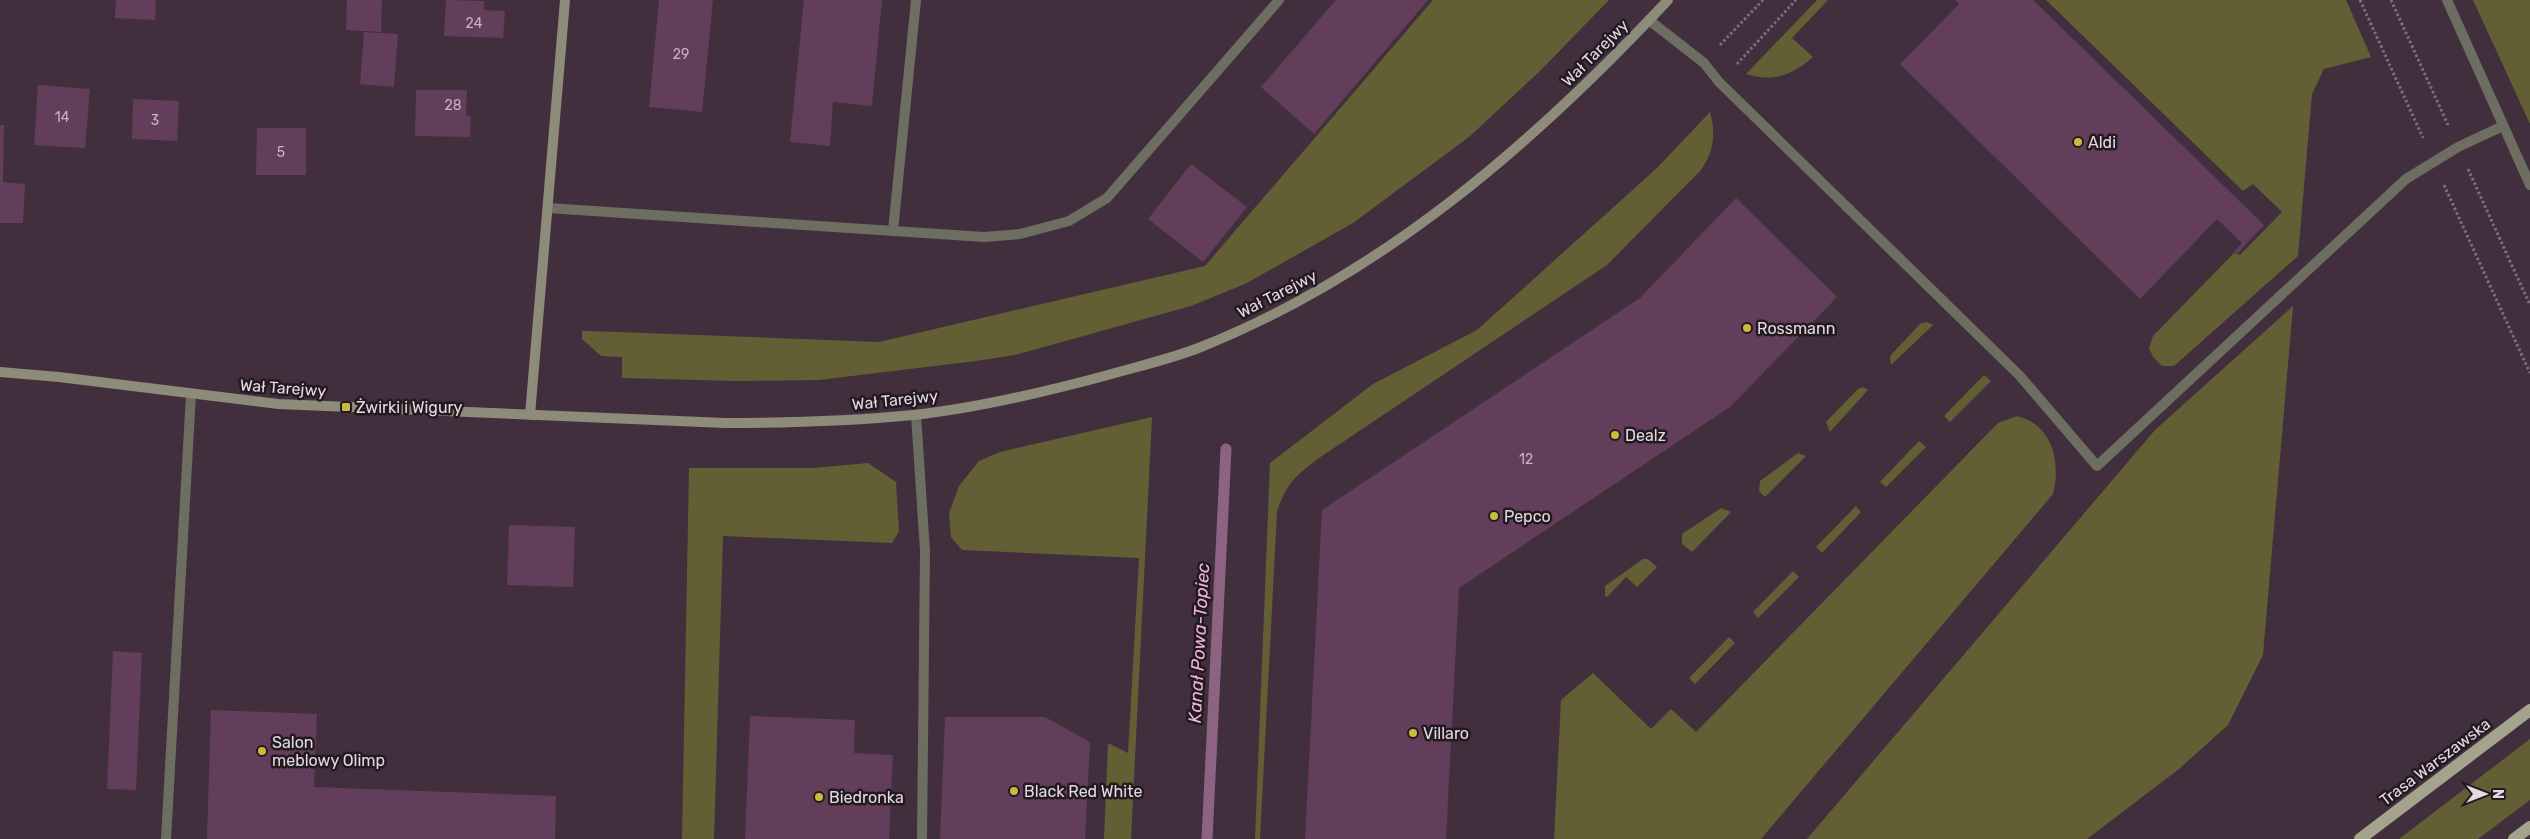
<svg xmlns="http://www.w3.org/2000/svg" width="2530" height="839" viewBox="0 0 2530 839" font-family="Rubik,sans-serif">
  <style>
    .grass { fill: #635f34 }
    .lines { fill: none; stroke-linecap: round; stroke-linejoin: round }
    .stream { stroke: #8c6482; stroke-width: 11 }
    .building { fill: #633e5a }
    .path { stroke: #7e6e7a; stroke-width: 3; stroke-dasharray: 2.5 2.5; stroke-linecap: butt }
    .lane { stroke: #6e6d62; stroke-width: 10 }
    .street { stroke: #6e6d62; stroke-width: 10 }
    .secondary { stroke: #8d8b7a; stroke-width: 10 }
    .primary { stroke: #a4a38c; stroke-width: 12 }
    .poi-dot { fill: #c9bb3b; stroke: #231a21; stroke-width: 2 }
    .labels { text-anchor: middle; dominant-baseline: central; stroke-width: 5; stroke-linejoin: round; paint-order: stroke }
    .number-label { font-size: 14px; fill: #c4b2bf }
    .street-label { font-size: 16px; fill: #e4d8e1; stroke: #231a21 }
    .poi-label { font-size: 16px; fill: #e4d8e1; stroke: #231a21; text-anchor: start }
    .water-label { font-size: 18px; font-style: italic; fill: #f2b1e1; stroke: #231a21 }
  </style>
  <rect width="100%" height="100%" fill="#422f3d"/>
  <path class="grass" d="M1433 0H1609L1541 70 1469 137 1353 223 1247 283 1191 306 1015 355 976 361 819 380 736 381 622 378V357L601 356 582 339V331H590L879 342 1205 266Z
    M1817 0H1828L1792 38 1813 57C1792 76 1772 82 1746 74Z
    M2046 0H2346L2371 57 2324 69 2312 94 2298 256 2174 366H2162L2153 357 2149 348 2153 336 2234 253 2240 255 2282 212 2253 184 2243 191Z
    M2473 0H2530V124Z
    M1710 112C1716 134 1714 151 1701 170L1607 265 1319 458C1295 476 1286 484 1277 512L1260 839H1255L1270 463 1373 384 1477 330 1657 168Z
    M2293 306 2263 655 2228 725 2179 769 2087 839H1807L2155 430Z
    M1927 322 1933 325 1891 365 1890 356 1921 323Z
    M1984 375 1991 381 1950 422 1944 416Z
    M1863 387 1868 390 1830 432 1826 422 1858 389Z
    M2017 416C2053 425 2061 462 2053 494L1761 839H1554L1561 700 1593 673 1651 729 1671 709 1696 732 1998 423Z
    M1152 417 1131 839H1104L1108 743 1128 753 1139 558 962 550 951 537 949 513 959 486 979 461 1000 452Z
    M1919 441 1926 447 1886 487 1880 482Z
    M1798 453 1806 456 1765 497 1759 491 1760 481Z
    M868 463 896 482 899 531 892 543 723 536 714 839H682L689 468H814Z
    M1856 506 1861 512 1822 553 1816 547Z
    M1721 508 1731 512 1692 552 1682 544V534Z
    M1643 559H1648L1657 567 1637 587 1626 577 1607 597 1605 596V586Z
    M1793 571 1799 577 1758 618 1753 612Z
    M1729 637 1735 643 1695 684 1689 678Z
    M2530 739V800L2478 839H2399Z"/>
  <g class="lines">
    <path class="stream" d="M1207 839 1226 449"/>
  </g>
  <path class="building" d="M116 0H156L155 20 115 18Z
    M347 0H382L381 32 346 30Z
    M446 0 484 1V10L505 11 503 38 444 36Z
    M659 0H713L702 112 649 107Z
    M804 0H882L872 106 833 102 830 146 790 142Z
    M1336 0H1428L1314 134 1261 87Z
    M1955 0H2033L2264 225 2237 254 2234 252 2242 243 2217 219 2140 299 1900 64 1959 4Z
    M364 32 398 34 394 87 360 84Z
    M38 85 90 89 85 148 34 145Z
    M416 90H467L466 116H471L470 137 415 136Z
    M133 99 179 101 177 141 132 139Z
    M0 125H4L3 182 25 184 23 223H0Z
    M257 128H306V175H256Z
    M1191 164 1247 207 1203 262 1148 219Z
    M1736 198 1837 297 1730 407 1459 588 1446 839H1305L1322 510 1640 298Z
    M509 525 575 527 573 587 507 585Z
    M113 651 142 653 136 790 107 789Z
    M211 710 317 714 314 787 556 796 555 839H207Z
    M750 716 855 720 854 753 893 755 889 839H745Z
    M945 717H1045L1090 742 1085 839H940Z"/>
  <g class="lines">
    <path class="path" d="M2360 0 2423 138
      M2391 0 2448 125
      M1720 45 1763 0
      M1737 64 1796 0
      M2468 169 2530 305
      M2444 185 2530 373"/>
    <path class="lane" d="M1649 20 1704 63 1719 82 2020 376 2097 466 2406 179 2458 147 2503 126
      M548 208 984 237 1020 234 1069 221 1107 198 1279 0
      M893 231 916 0
      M916 415 925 551 922 839
      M166 839 191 394"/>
    <path class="street" d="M2447 0 2530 185"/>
    <path class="secondary" d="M0 372 59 377 278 404 725 423C788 423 851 421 913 415 979 408 1045 392 1108 375 1139 366 1171 359 1201 347 1384 274 1535 142 1668 0
      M530 415 565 0"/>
    <path class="primary" d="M2360 839 2530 710
      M2514 839 2530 827"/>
  </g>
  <g class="poi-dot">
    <circle cx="2078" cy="142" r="5"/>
    <circle cx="1747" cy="328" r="5"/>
    <rect x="341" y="402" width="10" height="10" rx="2.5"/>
    <circle cx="1615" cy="435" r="5"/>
    <circle cx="1494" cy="516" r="5"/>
    <circle cx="1413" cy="733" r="5"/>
    <circle cx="262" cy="751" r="5"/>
    <circle cx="1014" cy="791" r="5"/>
    <circle cx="819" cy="797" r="5"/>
  </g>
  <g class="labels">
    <g class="number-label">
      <text x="474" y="23">24</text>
      <text x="681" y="54">29</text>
      <text x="453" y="105">28</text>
      <text x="62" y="117">14</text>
      <text x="155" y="120">3</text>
      <text x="281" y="152">5</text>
      <text x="1526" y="459">12</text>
    </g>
    <g class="street-label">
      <text transform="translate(1595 53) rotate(-45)">Wał Tarejwy</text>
      <text transform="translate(1277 294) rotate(-27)">Wał Tarejwy</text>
      <text transform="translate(283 388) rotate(4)">Wał Tarejwy</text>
      <text transform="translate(895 400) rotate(-6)">Wał Tarejwy</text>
      <text transform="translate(2435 762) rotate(-37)">Trasa Warszawska</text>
    </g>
    <g class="poi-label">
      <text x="2088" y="142">Aldi</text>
      <text x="1757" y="328">Rossmann</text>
      <text x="356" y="407">Żwirki i Wigury</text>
      <text x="1625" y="435">Dealz</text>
      <text x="1504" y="516">Pepco</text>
      <text x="1423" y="733">Villaro</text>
      <text x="272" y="742">Salon<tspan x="272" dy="18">meblowy Olimp</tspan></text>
      <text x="1024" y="791">Black Red White</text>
      <text x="829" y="797">Biedronka</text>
    </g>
    <g class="water-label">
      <text transform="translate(1199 643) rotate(-87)">Kanał Powa-Topiec</text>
    </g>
  </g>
  <g transform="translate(2485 794) rotate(90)" stroke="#231a21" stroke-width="4" paint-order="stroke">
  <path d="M0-4L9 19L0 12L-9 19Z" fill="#e4d8e1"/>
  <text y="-8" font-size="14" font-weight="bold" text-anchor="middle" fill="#e4d8e1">N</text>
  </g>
</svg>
